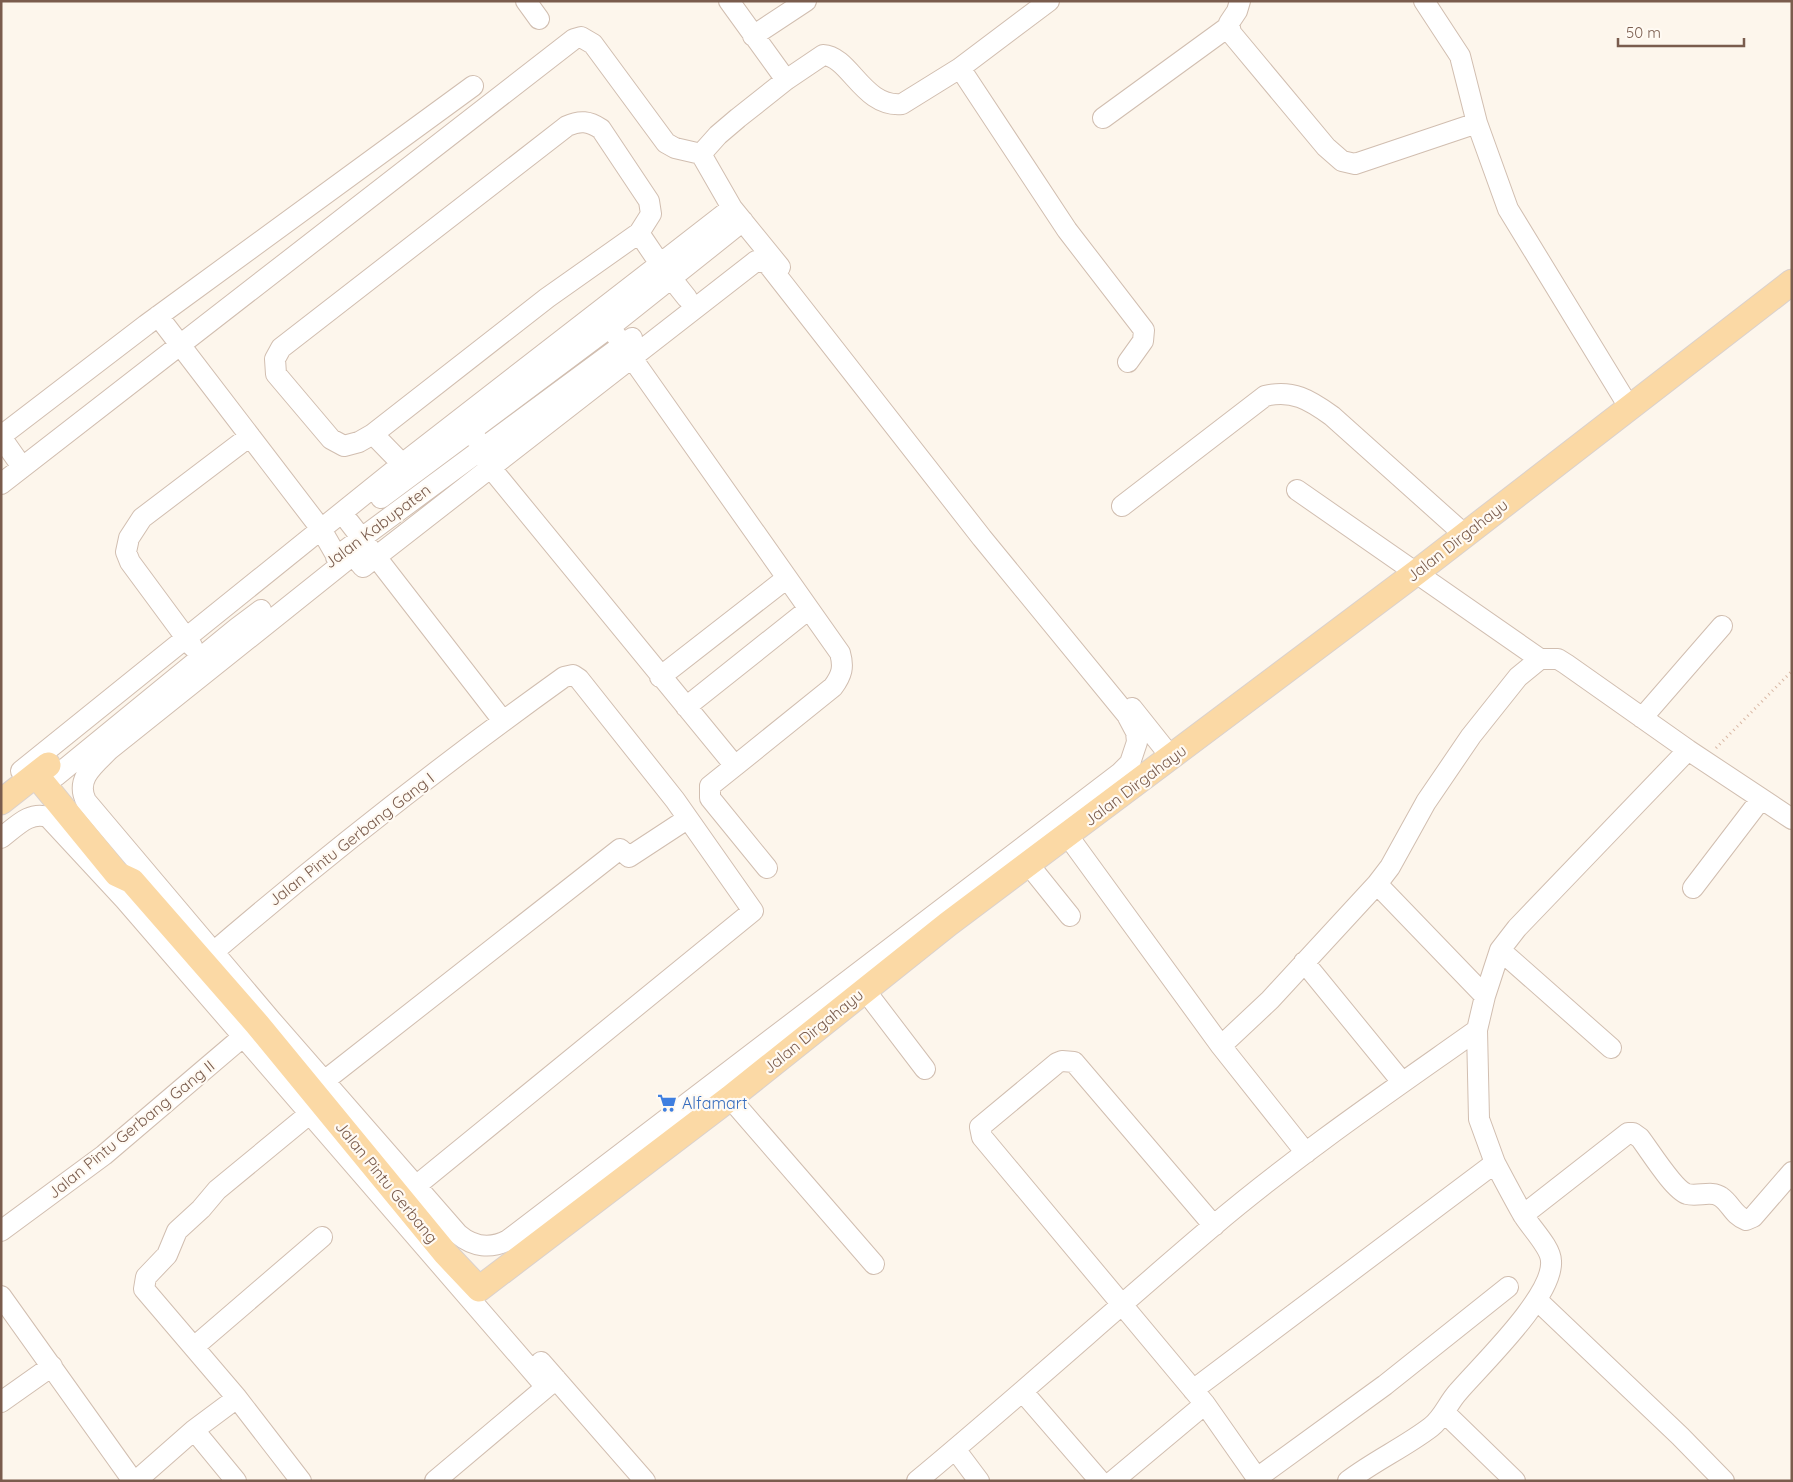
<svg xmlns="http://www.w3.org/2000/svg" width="1793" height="1482" viewBox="0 0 1793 1482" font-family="Quicksand,sans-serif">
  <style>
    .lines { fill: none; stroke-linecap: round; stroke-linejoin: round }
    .minor-casing { stroke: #d1beb0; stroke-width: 22 }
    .major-casing { stroke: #dad1cd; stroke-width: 27 }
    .path { stroke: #d9b8a5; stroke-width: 3; stroke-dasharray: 1 4; stroke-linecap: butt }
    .minor { stroke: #fff; stroke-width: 20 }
    .major { stroke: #fbd9a5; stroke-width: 25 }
    .labels { text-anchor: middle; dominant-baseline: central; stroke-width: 4.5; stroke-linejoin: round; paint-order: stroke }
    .street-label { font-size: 16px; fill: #7a5c4d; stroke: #fffaf3 }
    .shop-label { font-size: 16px; fill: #366cbe; stroke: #fffaf3; text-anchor: start }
  </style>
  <rect width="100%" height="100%" fill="#fdf6ec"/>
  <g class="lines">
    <g class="minor-casing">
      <path id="minor" d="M526 1 539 19
        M729 1 786 80
        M1240 1 1237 11 1229 23 1231 33 1326 147 1342 161 1355 164 1477 123
        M1424 1 1460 56 1477 123 1508 209 1629 407
        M753 36 806 1
        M960 68 1067 230 1144 330 1143 341 1128 362
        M1103 118 1228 27
        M756 261 767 263 982 538 1127 715 1136 732 1137 742 1130 763 1120 773 508 1240C491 1249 473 1247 458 1234L271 1020 86 801C75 779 94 765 109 750L353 555 363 567Z
        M780 267 732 208 701 154 718 135 738 118 786 80 823 55C850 56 863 108 902 104L960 68 1049 1
        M158 316 321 529 337 557
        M471 430 483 449 490 467 735 766 833 687C842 675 844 667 840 653L610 327
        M373 434 359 442 344 446 331 439 276 374 275 359 281 348 567 126C580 120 589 121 601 129L649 201 651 214 639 233
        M1 436 146 325 473 86
        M1 437 22 467
        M411 473 373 434 547 298 639 233 660 264 687 298
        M1 484 574 39 581 37 593 44 666 143 675 148 701 154
        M1297 490 1540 659
        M381 498 610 327 743 221
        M1122 506 1265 396C1292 389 1310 400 1332 416L1465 535
        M349 522 503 721
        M336 557 632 338
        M192 646 130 562 126 552 129 538 142 518 250 436
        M660 677 787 578
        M686 707 809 609
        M1132 708 1171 757
        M1642 718 1722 626
        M735 766 710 786V798L767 868
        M21 771 402 464 732 208
        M56 776 237 628 261 610
        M1068 836 1221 1046 1306 1153
        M1 838C16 827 29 811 48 817L125 900 546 1387
        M1029 865 1070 916
        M1377 884 1485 996
        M1693 888 1761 799
        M1500 950 1611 1048
        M203 961C319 861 440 766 564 677L573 675 579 679 675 800 753 911 406 1194
        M1304 962 1402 1082
        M864 989 925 1069
        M1221 1046 1270 1000 1377 884 1390 867 1426 802 1471 736 1518 677 1540 659H1558L1566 664 1688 750 1792 819
        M314 1089 620 849 629 857 687 819
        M730 1098 874 1264
        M1523 1215 1628 1133H1633L1640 1138C1650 1151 1674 1190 1687 1194 1698 1197 1712 1190 1721 1197 1731 1204 1734 1216 1746 1220L1753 1217 1792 1172
        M1214 1226 1074 1062 1062 1061 1057 1063 980 1127 982 1137 1205 1404 1259 1481
        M1 1231 104 1155 252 1029
        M1 1296 133 1481
        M1537 1300 1680 1436 1724 1481
        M194 1347 322 1237
        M541 1362 645 1481
        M1193 1390 1495 1163 1479 1119 1477 1030 1485 996 1500 950 1517 928 1688 750
        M1023 1392 1100 1481
        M1 1402 52 1366
        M1445 1413 1515 1481
        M194 1430 236 1481
        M955 1449 979 1481
        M1257 1478 1385 1385 1508 1287
        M136 1481 194 1430 237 1398
        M301 1481 237 1398 144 1289 146 1277 167 1255 177 1231 201 1209 217 1190 319 1106
        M435 1481 556 1379
        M917 1481C1017 1398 1114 1310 1213 1226 1297 1155 1388 1093 1477 1030
        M1113 1481 1205 1404
        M1348 1481C1374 1461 1405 1447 1431 1427 1443 1418 1448 1403 1458 1392 1481 1365 1554 1296 1551 1261 1551 1247 1529 1226 1522 1213 1513 1197 1504 1180 1495 1163"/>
    </g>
    <g class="major-casing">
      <path id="major" d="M36 775 117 874 132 881 257 1024 446 1254 479 1289 730 1098 948 924 1417 572 1792 282
        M1 802 48 765"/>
    </g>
    <path class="path" d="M1716 748 1792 671"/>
    <use href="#minor" class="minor"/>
    <use href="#major" class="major"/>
  </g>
  <defs>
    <g id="supermarket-bare" transform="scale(1.5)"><path d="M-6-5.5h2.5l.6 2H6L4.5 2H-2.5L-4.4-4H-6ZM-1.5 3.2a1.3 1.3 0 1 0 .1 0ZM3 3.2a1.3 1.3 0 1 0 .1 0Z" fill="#3f7fe0" stroke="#fffaf3" stroke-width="2.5" paint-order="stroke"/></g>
  </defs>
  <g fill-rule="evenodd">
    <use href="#supermarket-bare" x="667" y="1103"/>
  </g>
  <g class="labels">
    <g class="street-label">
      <text transform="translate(377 526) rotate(-37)">Jalan Kabupaten</text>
      <text transform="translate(1457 540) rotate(-38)">Jalan Dirgahayu</text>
      <text transform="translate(1135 785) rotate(-37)">Jalan Dirgahayu</text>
      <text transform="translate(351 839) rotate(-38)">Jalan Pintu Gerbang Gang I</text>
      <text transform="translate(813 1031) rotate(-39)">Jalan Dirgahayu</text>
      <text transform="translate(131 1129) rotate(-39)">Jalan Pintu Gerbang Gang II</text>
      <text transform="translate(387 1182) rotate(51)">Jalan Pintu Gerbang</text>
    </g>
    <g class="shop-label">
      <text x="682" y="1103">Alfamart</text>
    </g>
  </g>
  <rect width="1793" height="1482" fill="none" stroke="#7a5c4d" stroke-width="5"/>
  <path d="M1618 38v8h126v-8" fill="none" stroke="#7a5c4d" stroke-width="2.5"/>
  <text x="1626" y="38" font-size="15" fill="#7a5c4d" stroke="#fffaf3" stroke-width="4" paint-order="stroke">50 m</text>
</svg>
